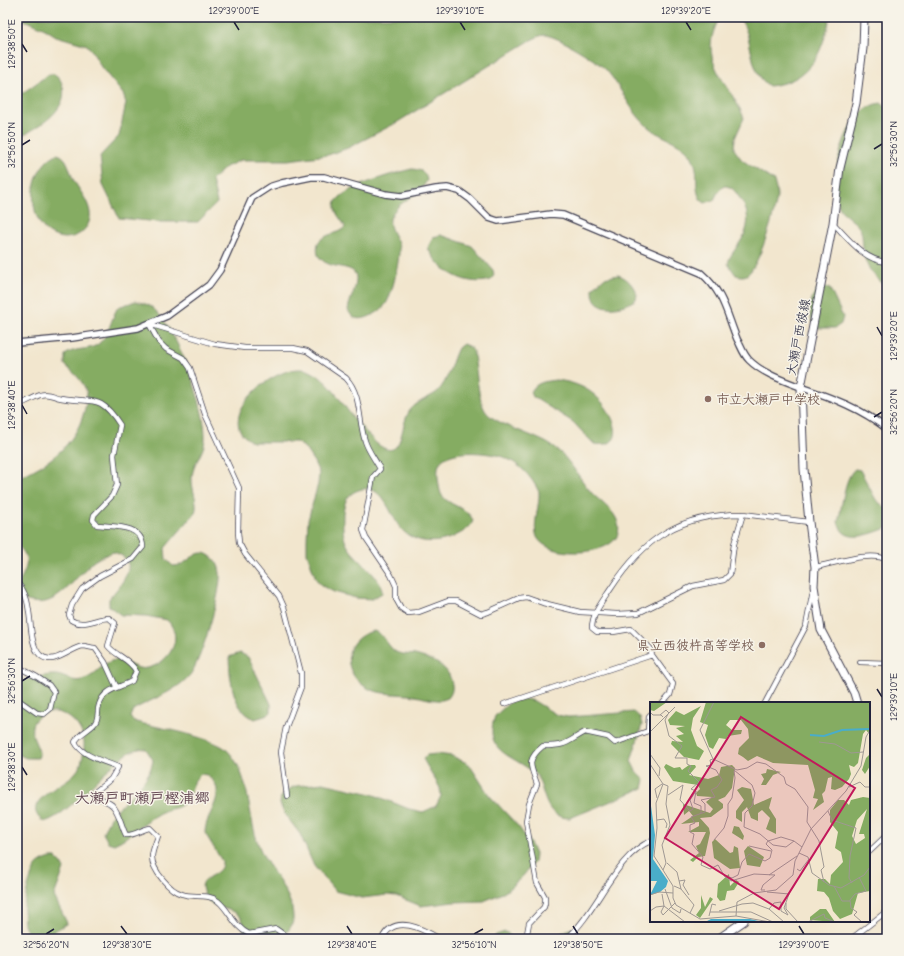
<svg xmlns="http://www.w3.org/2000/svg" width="904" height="956" viewBox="0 0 904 956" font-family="'Comic Neue','Klee One',sans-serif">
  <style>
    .forest { fill: #85ac62; stroke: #54674e }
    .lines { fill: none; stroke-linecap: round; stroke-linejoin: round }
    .minor-casing { stroke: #413f51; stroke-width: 6 }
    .tertiary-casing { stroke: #413f51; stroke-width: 8 }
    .primary-casing { stroke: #413f51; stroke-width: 9 }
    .minor { stroke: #fff; stroke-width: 4.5 }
    .tertiary { stroke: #fff; stroke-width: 5.5 }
    .primary { stroke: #fff; stroke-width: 7 }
    .ticks { fill: none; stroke: #22223b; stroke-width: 1.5 }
    .education-dot { fill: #8d6e63; stroke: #f7f3e8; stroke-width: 1.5 }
    .labels { text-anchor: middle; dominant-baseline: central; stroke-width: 3; stroke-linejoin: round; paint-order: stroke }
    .street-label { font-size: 13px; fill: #22223b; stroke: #f7f3e8 }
    .education-label { font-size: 13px; font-weight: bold; fill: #785e54; stroke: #f7f3e8; text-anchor: start }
    .quarter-label { font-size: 15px; font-weight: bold; fill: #644853; stroke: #f7f3e8 }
    .inset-river { fill: none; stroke: #4aadc9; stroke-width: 2 }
    .inset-road { fill: none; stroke: #9f9893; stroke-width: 1 }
    .view { fill: #c2185b; fill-opacity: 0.15; stroke: #c2185b; stroke-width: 2 }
    .inset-edge { fill: none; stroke: #22223b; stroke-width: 2 }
    .neatline { fill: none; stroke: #22223b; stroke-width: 1.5 }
    .ticks-label { font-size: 10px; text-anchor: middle; fill: #22223b }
  </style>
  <rect width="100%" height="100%" fill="#f7f3e8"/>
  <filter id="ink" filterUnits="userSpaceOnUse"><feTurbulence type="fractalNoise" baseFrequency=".025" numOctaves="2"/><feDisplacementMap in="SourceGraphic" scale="8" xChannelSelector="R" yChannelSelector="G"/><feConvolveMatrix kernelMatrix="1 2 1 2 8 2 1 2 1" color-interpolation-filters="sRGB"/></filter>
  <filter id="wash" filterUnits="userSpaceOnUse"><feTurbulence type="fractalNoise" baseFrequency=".012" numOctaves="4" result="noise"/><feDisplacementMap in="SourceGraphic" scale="16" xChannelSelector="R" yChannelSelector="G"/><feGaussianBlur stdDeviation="0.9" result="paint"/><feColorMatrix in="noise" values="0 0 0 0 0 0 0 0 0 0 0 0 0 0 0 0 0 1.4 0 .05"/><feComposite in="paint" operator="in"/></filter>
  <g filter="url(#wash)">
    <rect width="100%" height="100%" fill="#f2e6ce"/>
    <path class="forest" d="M17 17H720C695 62 729 80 744 118L735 138 734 149 742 160 774 181C775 186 777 191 777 196 776 211 759 265 748 274 744 277 740 276 736 275L728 264C729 256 734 252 738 245 750 229 751 213 739 197 735 191 732 186 724 186L718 192 714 200 705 203 701 200C692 186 702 171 690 154 679 140 660 138 647 126 630 111 622 89 608 72 600 62 558 36 545 35 540 35 536 38 531 40L396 123 348 148 328 155 288 160H241L226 167 212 180 217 203 198 222H158L119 218 103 185 100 156 119 136 126 103 123 94 101 67 92 51 87 45 56 36 45 29Z
      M738 17H830C822 54 811 81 769 86 746 70 755 34 738 17Z
      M49 74H54C60 77 61 81 63 87 69 112 34 129 17 139V97Z
      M881 103 887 108V287C873 276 864 266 863 247 862 241 863 235 860 229 855 220 841 215 838 204 829 176 845 106 881 103Z
      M57 154C69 156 69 172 74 181 83 196 99 214 84 230 80 235 71 238 65 238 26 237 23 170 57 154Z
      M412 169C421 170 425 171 427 180 420 197 395 201 390 219 388 230 398 238 399 248 400 259 392 297 385 305 381 311 372 316 365 318 356 320 352 318 348 310 349 300 357 288 356 277 354 262 327 272 318 255 317 251 317 247 318 243 324 233 338 235 345 227 343 220 334 214 335 205 336 189 398 172 412 169Z
      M441 235 472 246 493 270 494 275 491 280C465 287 439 271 428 248L433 237Z
      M618 275C628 278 633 285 637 295L636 299C626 307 601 313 594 298 593 296 593 291 593 288L604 278Z
      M821 285 830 289 843 317 841 324 835 328H819C805 320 809 295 821 285Z
      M136 301C142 303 148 304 153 308 177 329 207 408 205 440 204 453 193 463 192 477 191 490 199 501 195 513L165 548 166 559 173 566C187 566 192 552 204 553 213 556 219 563 220 573 222 591 201 661 190 675 176 692 151 699 133 710L130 717 133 721 144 724C160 727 216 739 227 750 251 774 247 816 259 846 267 869 293 892 293 917 294 926 286 934 279 939H243C251 898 211 919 203 891 197 875 224 877 222 861L205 833C205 812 231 793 207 775L201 774C191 781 192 795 184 803 178 809 171 808 164 811 145 819 133 836 114 844L108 842 103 833C105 828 107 823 110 818 124 799 149 785 153 760L146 749C120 742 76 814 44 822 16 802 66 785 75 773 79 769 81 765 82 760 84 752 85 743 83 736 77 717 53 703 37 718 22 732 44 748 38 758H26L17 754V681C29 680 41 675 53 675 63 674 71 683 82 680 96 677 102 661 116 660 127 660 135 671 148 668 169 663 185 638 167 620L146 616 121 615 109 606V599C120 585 144 561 113 552 106 555 100 557 94 561 75 576 59 608 32 602 25 601 20 598 17 592 20 573 37 562 17 545V478C48 464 75 446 84 412 86 404 89 396 85 388 81 379 73 372 65 365V355C75 347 87 351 97 345 109 337 111 318 118 307Z
      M463 344 470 347 473 351C477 367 477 402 487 413 497 425 536 435 552 446 569 457 578 477 591 492 599 501 611 508 616 518 619 524 620 532 616 538 604 556 547 558 537 537 532 526 540 505 539 492 532 477 518 462 503 457 488 452 447 448 439 464 437 469 438 474 438 479 439 483 439 489 441 494 449 507 465 505 473 520 471 529 461 533 453 537 436 544 416 544 402 530 390 517 383 479 356 491 347 495 344 503 343 513 343 523 342 533 346 543 353 559 383 576 382 593L372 599 356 598 334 592 322 586 316 579 307 553V539L308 520 318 484 319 473 314 462 304 447 296 442H253C207 420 280 357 310 371 330 380 342 404 355 420 362 428 369 435 376 443 405 466 399 422 411 409 418 401 429 398 437 392 449 381 451 361 458 348Z
      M556 380C573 382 587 387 599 399 613 413 630 449 594 444L573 422 533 397 531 392C535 382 547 381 556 380Z
      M855 469 860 470 876 500 887 509V528C870 534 844 546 838 522 842 509 844 477 855 469Z
      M374 631C385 635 387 646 396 652 402 655 409 654 415 655 429 659 447 664 451 680 453 687 453 692 448 698 445 699 441 701 437 700 430 700 422 697 415 696 399 693 378 696 364 686 340 669 344 637 374 631Z
      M240 653 248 657 271 704V712L268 715 255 719C232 710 230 679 229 657Z
      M525 699 534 701 557 715 568 717 634 712C639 716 641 718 642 725L631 761 636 771 645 780 643 788 570 818C544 818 546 794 537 776 519 756 481 755 495 716L510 702Z
      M437 754 452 756 469 764 489 795 518 826 530 843 535 854 534 862 523 876 505 892 484 901 454 902 421 906 396 896 387 895 362 898 335 891 314 866 300 834 284 813 280 804 281 797 291 788 296 786 323 783 372 794 409 809 423 812 436 806 441 796 440 788 423 759 427 755Z
      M51 858H56L61 863 64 869 54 896 67 923C57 931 28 946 24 924 21 910 28 883 34 870 37 863 44 860 51 858Z
      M569 929H572L578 939H556L558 935Z
      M505 932 509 934 514 939H493L496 935Z"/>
  </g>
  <g filter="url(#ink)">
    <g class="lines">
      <g class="minor-casing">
        <path id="minor" d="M833 223C848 238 864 261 887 262
          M149 324 215 344 245 348H293L307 351 346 378C362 395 358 420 365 441 368 451 375 459 380 469L373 477 363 530 366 538 391 575 396 586V599L401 608 408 613 419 612 448 601H456L481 614 488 612 519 598 526 597 543 603 580 612 617 614 638 613 693 586 724 580 730 574 734 544 743 514 809 522
          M149 324 159 342 166 349 183 358 190 368 205 414 239 488 238 532 239 543 245 554 279 596 284 607 301 673V687L286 727 281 752 287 796
          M17 405C25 403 32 398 40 395 49 392 53 397 61 398 92 404 99 392 120 425L114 455 117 485 112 496 94 515 93 520 97 525C114 527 142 524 143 547L133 559 100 576 82 589 72 605 69 615 71 620C83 628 96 618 109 618L115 623 108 646C116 656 130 659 136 671L132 681C120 688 104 688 99 705 97 711 99 718 95 723 89 731 80 732 75 742 82 756 103 761 118 767L111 779 96 791 97 797C102 799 108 802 112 805 120 813 121 826 126 835 134 836 142 829 150 828L158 836C156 843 152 850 152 857 152 870 170 891 182 894 193 898 208 893 218 901 230 911 234 927 249 934L276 929 290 939
          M815 567C833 564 872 550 887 560
          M17 583C36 599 25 640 40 655 53 667 70 648 83 646 87 646 91 648 95 648L105 662 116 686
          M860 662 887 663
          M17 665 20 668 37 677 49 685 54 692 50 709 44 714 37 713 17 699
          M663 703 670 695 673 684 652 655 650 648 631 629 613 632H597L592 628C592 614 602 602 610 590 644 538 679 514 743 514
          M765 703 806 626 813 590
          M504 704 652 655
          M869 852 887 835
          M382 939C394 913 423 929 440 939
          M526 939 529 923 544 907 545 903V897L537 883 526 821 529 804 537 784C531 766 525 761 543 746 567 746 565 743 585 732L608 737 615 743 648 731 649 716 651 714
          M566 939C597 913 615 855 651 841
          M851 939 887 911"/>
      </g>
      <g class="tertiary-casing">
        <path id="tertiary" d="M17 343 72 338 138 328 167 316 209 285 220 270 252 198 269 187 282 183 311 177H324L385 194 401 196 436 189 447 188 459 191 470 199 489 218 498 221 551 214 563 215 701 273C724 293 726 312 737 339 741 346 743 354 749 360 763 374 785 381 803 388 833 398 862 409 887 429"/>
      </g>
      <g class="primary-casing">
        <path id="primary" d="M857 703 854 693 821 630 814 586 815 567 809 522 804 469 801 387 833 223 840 168 856 103 863 48 864 17
          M718 939 744 921"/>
      </g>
      <use href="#minor" class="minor"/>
      <use href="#tertiary" class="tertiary"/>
      <use href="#primary" class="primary"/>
    </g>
  </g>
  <path class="ticks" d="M234 22 239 30M460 22 465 30M686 22 691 30M22 44 27 52M22 145 30 140M874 149 882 144M877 327 882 336M22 405 27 414M874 417 882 412M22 681 30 676M877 689 882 697M22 767 27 775M121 926 127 934M347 926 352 934M573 926 578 934M799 926 804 934M46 934 54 929M474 934 483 929"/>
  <g class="education-dot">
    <circle cx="708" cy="399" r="4"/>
    <circle cx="762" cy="645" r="4"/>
  </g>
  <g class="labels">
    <g class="street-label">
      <text transform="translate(798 337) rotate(-79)">大瀬戸西彼線</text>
    </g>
    <g class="education-label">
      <text x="716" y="399">市立大瀬戸中学校</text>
      <text x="754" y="645" text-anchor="end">県立西彼杵高等学校</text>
    </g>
    <g class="quarter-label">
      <text x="142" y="798">大瀬戸町瀬戸樫浦郷</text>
    </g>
  </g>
  <g transform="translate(650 702)">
    <rect width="220" height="220" fill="#f2e6ce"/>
    <path d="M0 0H17L4 9 0 8ZM56 0H220V33L216 28 213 32 208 61 204 65 199 63 201 72 199 77 192 85 185 88 181 87 182 75 178 76 175 89 172 92 174 100 163 108 168 97 163 96 165 88 158 63 123 61 107 54 98 59 93 55 88 52 89 46 99 36 98 27 91 18H80L76 23 82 28H92L91 32 78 34 76 37 69 36 63 47 59 45 55 33 58 23 50 20ZM51 4 43 16 41 28 47 44 54 49 49 58 34 55 21 42 22 39 33 40 26 34 34 32 26 26 35 24 20 23 18 18 26 9 34 13ZM220 52V64L215 72 212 68 216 56ZM16 62 24 66 30 65 32 68 39 63H45L46 65 39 73 58 77 69 73 71 65 82 63 85 66 82 86 75 95 68 98 73 102V106L61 115 50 116 59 126 60 131 55 154 48 155 43 160 40 158 49 151 46 144 50 142 56 130H38L49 124V120L31 122 43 114 39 109 34 113 33 102 60 111 63 107 56 100 62 95 47 94 46 91 50 87 48 83 23 79 14 65ZM117 67 131 70 123 73 116 83H111L114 77 111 72 116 71ZM92 85 101 87 104 103 122 95 119 106 126 117V132L116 127 120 116 112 108 108 111V119L101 116 97 105 92 110V120L86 116V109L94 98 87 88ZM213 95 220 96V189L208 191 202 212 190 217 183 209 179 196 174 190 167 189 168 177H175L180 182 181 173 193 160 191 150 185 146 188 130 180 120V108L188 98H194L199 103 201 98ZM217 107 209 132H214L215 136 206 142 202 134 207 118ZM84 124 89 125 94 134 93 138 82 131ZM65 137 80 151 83 150 84 144 88 146 90 166 80 167 64 156 62 140ZM98 144 114 155 110 165 97 163 94 149ZM79 172 80 184 86 178 89 180 84 188 77 189 75 198 70 199 67 195 68 182ZM51 193 55 205 60 195 63 197 50 216 46 213 51 206ZM170 207H176L185 220 160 218V215Z" fill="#85ac62" fill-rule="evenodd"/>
    <path d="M1 104 5 133 3 157 18 179 16 185 10 190 0 193 7 179H0ZM61 217H100L113 220H55Z" fill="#4aadc9"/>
    <path class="inset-river" d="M160 33 174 34 192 28 219 27"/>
    <path class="inset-road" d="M64 0 50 28 63 57 87 68 97 66 107 60 116 62 134 75 136 82 145 87 158 105 157 120 169 139 174 165 171 168 174 180M0 10 3 13H11L13 15M18 12 15 18 19 34 32 44 25 56H37V62L41 64 38 69 49 80 41 87 46 89M10 13 16 8 19 11M0 30 25 5M169 40 185 42 201 51 213 50M0 52 10 66 9 74M63 57 60 58 61 63 56 64 66 68 72 78 67 85 61 88 65 95 51 98 55 102V110L41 115 45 121 40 123V130L44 132 42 142 53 155 51 163 60 167 68 163 75 175 81 179 104 172 125 173 113 183 111 188H115M0 62 13 82 18 84 16 102 20 123 12 143 16 161 13 168 23 184V196L26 203 50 217 86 214 120 220M84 68 102 83 105 91 102 104 95 111 94 125 110 132 123 143 136 145 144 139 152 145M13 82 6 101 7 126 4 154 13 168M199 85 210 80 215 85H220M46 89 44 101 51 104V111M18 93 33 83 30 98 40 109 43 107 40 98 46 89M7 96 5 87 12 82M178 109 182 118 206 126 200 154 199 176 202 181M7 118 14 117 17 122 16 126M64 138 74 126 78 114V102L82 96 85 76 84 69M118 139 131 135 144 139M99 144 121 149M149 151 158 155 162 171 179 183 191 186 214 173 220 165M17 161 27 170 31 187 24 184M147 167 150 169 159 157M74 173 82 176 88 173 92 160 99 152 115 159 120 156 122 148 116 142 118 139M119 173 147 154M209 175 216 189 205 192 200 198 201 206 207 210 204 213 212 220M29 179 35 178 33 183 39 193M184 184 192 199H200M15 187 22 206 30 211 31 207M31 187 44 203 40 211M117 190 139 192 134 206 138 213 131 209V200L124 201 119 207M12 192 14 204 35 220M0 193 9 190 23 191M136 201V207L148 220M14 204 11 210 13 213 25 201M0 209 6 205 14 204M69 209 92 202 103 201 119 207 134 220M60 210H101L123 220M59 214 62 202 66 203M86 214 87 200 104 191 126 188 143 173 145 159 161 127 196 89 211 64 216 35 220 28M158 220 174 212 175 216 185 220"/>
    <path class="view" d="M91 15 205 86 129 207 15 136Z"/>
    <rect width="220" height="220" class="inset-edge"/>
  </g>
  <rect width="904" height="956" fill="none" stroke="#f7f3e8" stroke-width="44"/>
  <rect x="22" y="22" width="860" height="912" class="neatline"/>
  <g class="ticks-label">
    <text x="234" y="14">129°39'00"E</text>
    <text x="460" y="14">129°39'10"E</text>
    <text x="686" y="14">129°39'20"E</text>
    <text transform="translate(11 44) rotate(-90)" y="4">129°38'50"E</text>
    <text transform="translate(893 144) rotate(-90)" y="4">32°56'30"N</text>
    <text transform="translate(11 145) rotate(-90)" y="4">32°56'50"N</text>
    <text transform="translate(893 336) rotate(-90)" y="4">129°39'20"E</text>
    <text transform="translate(11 405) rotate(-90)" y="4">129°38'40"E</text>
    <text transform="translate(893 412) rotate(-90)" y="4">32°56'20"N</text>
    <text transform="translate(11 681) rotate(-90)" y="4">32°56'30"N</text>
    <text transform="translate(893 697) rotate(-90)" y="4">129°39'10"E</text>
    <text transform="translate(11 767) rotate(-90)" y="4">129°38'30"E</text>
    <text x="46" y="948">32°56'20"N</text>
    <text x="127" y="948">129°38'30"E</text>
    <text x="352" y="948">129°38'40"E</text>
    <text x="474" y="948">32°56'10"N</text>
    <text x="578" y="948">129°38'50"E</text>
    <text x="804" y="948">129°39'00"E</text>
  </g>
</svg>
